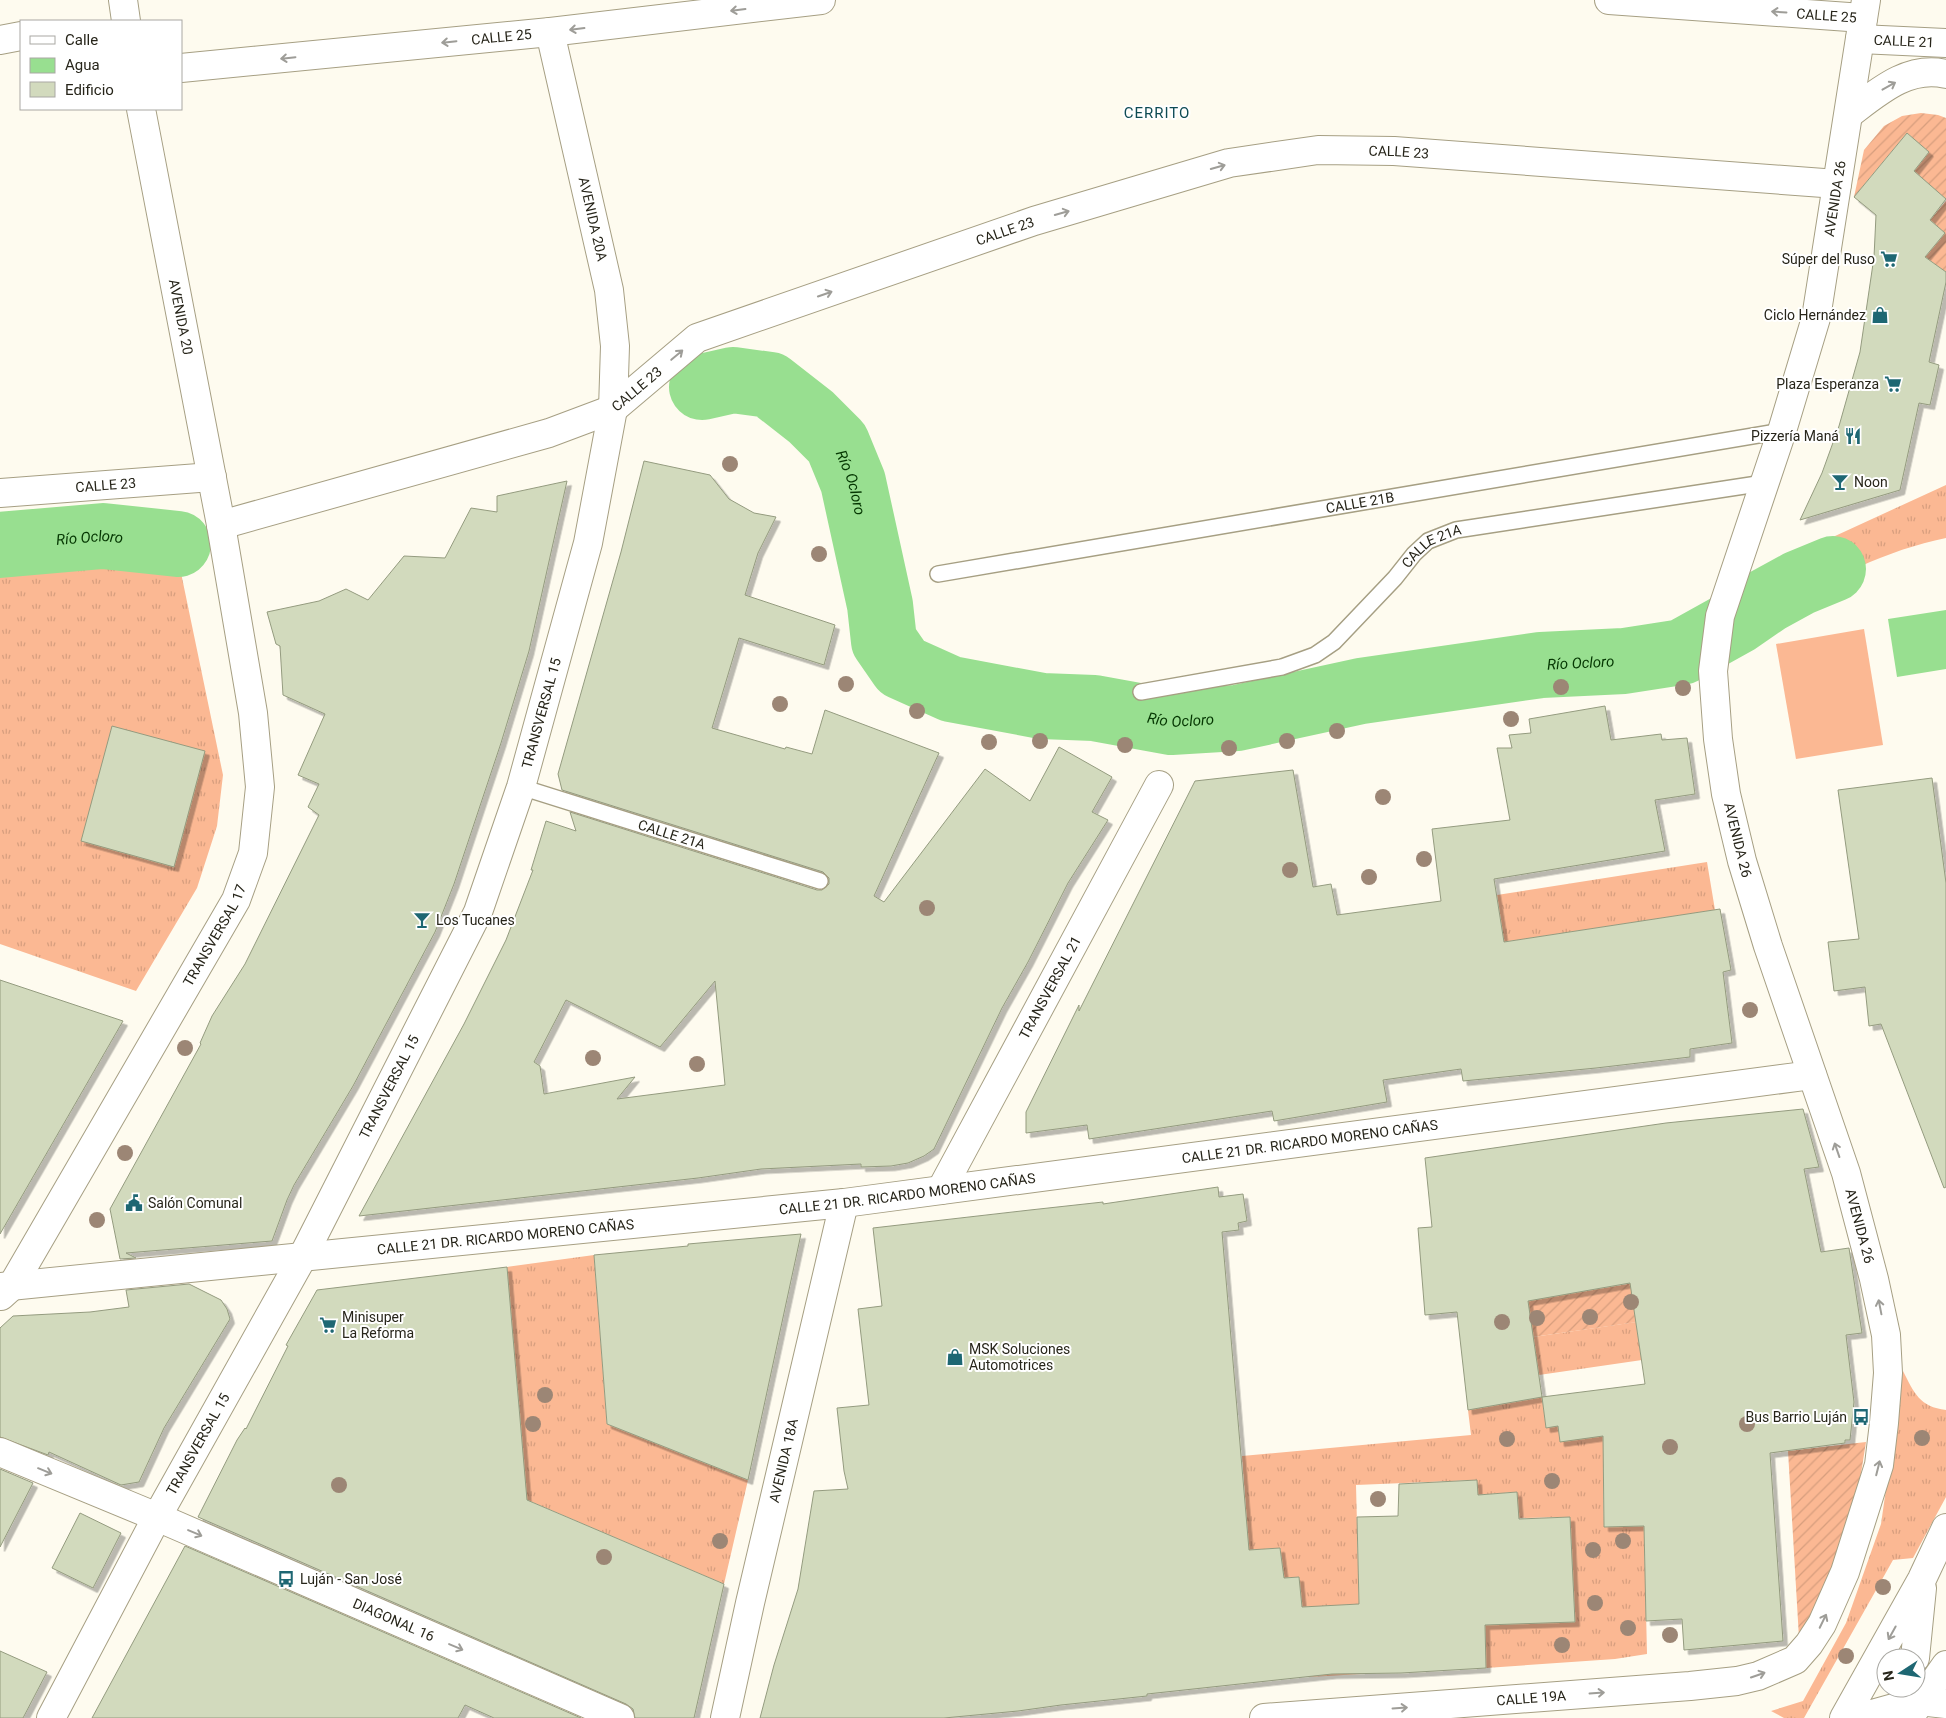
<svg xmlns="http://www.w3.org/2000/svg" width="1946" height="1718" viewBox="0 0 1946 1718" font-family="Roboto,sans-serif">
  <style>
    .grass { fill: url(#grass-tufts) }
    .garden { fill: url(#garden-furrows) }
    .pitch { fill: #fbb893 }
    .water { fill: #98df90 }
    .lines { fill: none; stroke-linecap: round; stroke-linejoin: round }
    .river { stroke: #98df90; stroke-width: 66 }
    .building { fill: #d2dabd; stroke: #949b7f; fill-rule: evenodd; filter: url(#shadow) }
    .lane-casing { stroke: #a69f83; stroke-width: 18 }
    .street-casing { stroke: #a69f83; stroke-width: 30 }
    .secondary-casing { stroke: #a69f83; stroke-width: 30 }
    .lane { stroke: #fff; stroke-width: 15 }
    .street { stroke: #fff; stroke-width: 28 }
    .secondary { stroke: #fff; stroke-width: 28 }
    .tree { fill: #9c8675 }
    .oneway { stroke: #9e9d98 }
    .labels { text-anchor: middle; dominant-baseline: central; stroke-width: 4; stroke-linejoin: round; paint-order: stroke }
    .street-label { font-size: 14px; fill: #27251a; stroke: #fff }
    .poi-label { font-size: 14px; fill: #27251a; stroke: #fff; text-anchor: start }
    .neighbourhood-label { font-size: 15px; letter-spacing: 1px; fill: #0e4b54; stroke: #fff }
    .water-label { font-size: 15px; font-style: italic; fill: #053702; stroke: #fff }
  </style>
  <defs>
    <pattern id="grass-tufts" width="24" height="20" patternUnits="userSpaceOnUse" patternTransform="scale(1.25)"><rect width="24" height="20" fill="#fbb893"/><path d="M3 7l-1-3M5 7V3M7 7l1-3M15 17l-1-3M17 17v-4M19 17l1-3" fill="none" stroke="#d79e7e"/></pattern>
    <pattern id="garden-furrows" width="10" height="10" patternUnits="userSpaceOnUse" patternTransform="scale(1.25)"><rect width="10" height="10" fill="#fbb893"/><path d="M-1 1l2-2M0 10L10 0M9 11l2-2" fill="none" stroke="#d79e7e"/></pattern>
    <filter id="shadow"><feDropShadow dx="4.5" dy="4.5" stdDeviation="0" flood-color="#0004"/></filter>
  </defs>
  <rect width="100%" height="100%" fill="#fefbef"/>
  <path class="grass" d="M1946 485V538C1872 553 1802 594 1739 634L1745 606 1774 564Z
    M95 547 180 568 223 775 217 826 197 888 136 991 0 944V556Z
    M1707 862 1715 910 1504 942 1497 895Z
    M594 1255 607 1424 748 1480 724 1584 485 1482 522 1441 507 1267Z
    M1636 1322 1642 1360 1539 1375 1533 1337Z
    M1903 1371C1914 1393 1920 1407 1946 1410V1497L1913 1558 1893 1560 1804 1718H1784L1771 1711 1803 1701 1846 1623 1881 1524Z
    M1542 1397 1546 1427 1558 1426 1560 1441 1619 1434 1603 1470 1604 1527 1644 1526 1647 1654 1615 1659 1486 1668 1485 1625 1575 1621 1570 1517 1518 1518 1517 1492 1478 1495 1476 1480 1356 1485 1359 1604 1334 1606 1360 1642 1361 1674 1309 1677 1299 1577 1284 1578 1280 1548 1249 1550 1242 1456 1471 1435 1468 1410Z"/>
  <path class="garden" d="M1921 113 1938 115 1946 118V199L1914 171 1929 152 1907 133 1854 197 1864 150 1884 126 1902 116Z
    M1946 201V272L1925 257 1945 233 1930 220Z
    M1658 1279 1665 1318 1533 1337 1457 1312Z
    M1866 1442 1855 1511 1840 1565 1799 1638 1788 1451Z"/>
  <path class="pitch" d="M1864 629 1883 745 1796 759 1776 644Z"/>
  <path class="water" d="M1946 610V669L1897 677 1888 619Z"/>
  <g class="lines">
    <g class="river">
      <path id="s1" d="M702 387 733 380 770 385 811 417 837 443 853 482 880 605 884 641 902 667 951 689 1042 706 1094 708 1171 722 1237 718 1361 691 1541 665 1624 661 1682 652 1736 622 1768 600 1799 583 1833 569"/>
      <path id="s2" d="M0 545 103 536 178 544"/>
    </g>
  </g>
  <path class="building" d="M1907 133 1929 152 1914 171 1946 199 1930 220 1945 233 1925 257 1946 272V282L1929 362 1939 365 1930 405 1919 403 1900 490 1800 520 1822 473 1839 426 1860 352 1874 257 1876 215 1854 197Z
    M644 461 710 475 729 499 754 513 776 517 758 553 745 595 835 625 824 665 739 638 712 728 785 749 786 747 812 754 825 710 939 753 874 896 884 902 985 769 1030 801 1059 747 1112 777 1092 812 1108 820 1068 883 1028 962 1002 1008 934 1149 924 1156 908 1163 891 1166 861 1167V1164L761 1169 698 1178 359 1216 464 1024 506 940 533 870H531L546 821 576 831 570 812 817 890H822L829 884V878L823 872 562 790 558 774 621 552ZM715 981 725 1085 617 1099 635 1077 544 1094 540 1066 534 1062 566 1000 660 1047Z
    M567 481 529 651 501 743 454 884 435 932 353 1086 294 1185 287 1200 272 1241 126 1253 136 1258 120 1259 110 1209 201 1044 200 1043 212 1016 245 964 319 815 308 807 319 784 298 775 325 714 283 695 280 646 276 644 267 612 319 601 346 589 368 600 404 556 445 558 471 508 497 512V496Z
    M1605 706 1611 740 1661 734 1662 740 1687 738 1695 794 1655 800 1665 851 1494 879 1504 942 1720 909 1731 970 1723 972 1732 1043 1690 1049V1057L1596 1068 1463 1081 1461 1069 1383 1080 1387 1102 1274 1121 1272 1111 1089 1139 1087 1125 1026 1133V1112L1079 1005V1011L1195 781 1293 770 1313 887 1331 884 1337 915 1441 901 1432 829 1510 820 1497 748H1512L1509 735 1531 733 1529 719Z
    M112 726 205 751 174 867 81 841Z
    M1932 778 1946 883V1187L1944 1188 1881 1024 1869 1026 1865 987 1834 991 1828 942 1859 939 1838 790Z
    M0 980 123 1021 0 1234Z
    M1803 1109 1819 1167 1804 1169 1821 1252 1849 1248 1862 1333 1846 1335 1854 1402 1850 1440H1845V1443L1770 1453 1783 1641 1684 1650 1682 1619 1646 1621 1644 1526 1604 1527 1603 1436 1560 1442 1558 1426 1546 1428 1542 1397 1645 1384 1630 1283 1528 1301 1542 1397 1468 1410 1457 1312 1425 1315 1418 1228 1432 1227 1425 1158 1666 1123Z
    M1218 1187 1219 1197 1243 1194 1247 1221 1238 1223 1239 1230 1222 1232 1249 1550 1280 1548 1284 1578 1299 1577 1302 1607 1359 1604 1357 1517 1398 1516 1399 1484 1477 1480 1478 1495 1517 1492 1519 1519 1570 1517 1575 1622 1485 1625 1486 1668 1401 1673 1332 1674 1147 1694V1696L1061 1705 1018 1711 944 1718H760L774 1665 798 1589 814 1491 848 1489 844 1471 837 1408 869 1405 858 1309 882 1306 873 1228 1030 1210 1103 1202V1204Z
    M801 1234 748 1480 607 1424 594 1255 688 1246V1244Z
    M507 1267 527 1500 724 1584 694 1718H635L633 1709 626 1704 198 1517 237 1440 245 1428 246 1429 288 1346 286 1345 317 1290Z
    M189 1284 221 1300 227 1309 230 1319 164 1428 139 1482 121 1485 49 1452 48 1455 0 1437V1328L13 1316 90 1312 129 1307 126 1290Z
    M0 1469 33 1483 0 1547Z
    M80 1513 121 1533 93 1588 52 1568Z
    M185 1546 581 1718H494L465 1705 458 1718H92Z
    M0 1651 47 1672 23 1718H0Z"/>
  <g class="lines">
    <g class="lane-casing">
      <g id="lane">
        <path id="s3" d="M938 574 1782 431"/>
        <path id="s4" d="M1141 692 1282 667 1315 655 1334 642 1395 578 1414 554 1428 541 1456 530 1764 483"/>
        <path id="s5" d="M521 787 820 881"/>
      </g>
    </g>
    <g class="street-casing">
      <g id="street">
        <path d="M123 0 126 21"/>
        <path id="s6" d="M1609 0 1863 18"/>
        <path id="s7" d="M1860 39 1946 43"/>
        <path d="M0 40 21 36"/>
        <path id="s8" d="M181 68 550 32 821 0"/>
        <path id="s9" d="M0 493 212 477"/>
        <path id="s10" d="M221 525 549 433 613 409 697 338 1034 221 1229 163 1318 150 1394 151 1837 184"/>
        <path id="s11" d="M941 1190 1159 785"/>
        <path id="s12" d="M0 1287 844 1203 1812 1075"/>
        <path id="s13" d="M1 1296 12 1286 236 900 253 853 260 787 253 713 221 525 141 109"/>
        <path id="s14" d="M0 1452 157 1517 620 1718"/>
        <path d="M1919 1701 1946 1704"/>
        <path id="s15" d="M51 1718 157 1517 302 1258 478 912 521 787 588 543 613 409 615 346 609 290 550 32"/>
        <path id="s16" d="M725 1718 750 1603 844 1203"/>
        <path id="s17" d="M1264 1718 1690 1686 1737 1681 1758 1676 1795 1660 1809 1644 1822 1624 1845 1572 1879 1465 1884 1423 1888 1373 1886 1335 1874 1279 1846 1173 1768 946 1742 861 1726 794 1718 739 1713 671 1720 616 1782 431 1816 318 1866 0"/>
      </g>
    </g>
    <g class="secondary-casing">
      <path id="secondary" d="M1849 114C1878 92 1908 65 1946 74
        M1915 1658 1922 1588
        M1844 1718 1922 1579 1946 1528
        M1858 1718 1919 1701
        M1909 1718 1946 1665"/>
    </g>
    <use href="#lane" class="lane"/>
    <use href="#street" class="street"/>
    <use href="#secondary" class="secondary"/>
  </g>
  <g class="tree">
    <circle cx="730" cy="464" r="8"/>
    <circle cx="819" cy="554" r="8"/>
    <circle cx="846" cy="684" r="8"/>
    <circle cx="1561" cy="687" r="8"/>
    <circle cx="1683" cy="688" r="8"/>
    <circle cx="780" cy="704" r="8"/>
    <circle cx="917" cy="711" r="8"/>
    <circle cx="1511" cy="719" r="8"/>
    <circle cx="1337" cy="731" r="8"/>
    <circle cx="1040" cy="741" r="8"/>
    <circle cx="1287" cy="741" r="8"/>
    <circle cx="989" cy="742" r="8"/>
    <circle cx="1125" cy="745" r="8"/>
    <circle cx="1229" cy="748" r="8"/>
    <circle cx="1383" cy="797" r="8"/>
    <circle cx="1424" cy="859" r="8"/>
    <circle cx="1290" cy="870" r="8"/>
    <circle cx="1369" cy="877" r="8"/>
    <circle cx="927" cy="908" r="8"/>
    <circle cx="1750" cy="1010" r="8"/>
    <circle cx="185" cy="1048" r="8"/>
    <circle cx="593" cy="1058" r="8"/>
    <circle cx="697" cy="1064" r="8"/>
    <circle cx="125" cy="1153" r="8"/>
    <circle cx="97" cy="1220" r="8"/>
    <circle cx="1631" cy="1302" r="8"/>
    <circle cx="1590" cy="1317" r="8"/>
    <circle cx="1537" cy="1318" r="8"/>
    <circle cx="1502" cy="1322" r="8"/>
    <circle cx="545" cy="1395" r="8"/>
    <circle cx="533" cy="1424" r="8"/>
    <circle cx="1747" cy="1424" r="8"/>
    <circle cx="1922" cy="1438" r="8"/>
    <circle cx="1507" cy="1439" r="8"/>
    <circle cx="1670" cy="1447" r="8"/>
    <circle cx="1552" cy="1481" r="8"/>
    <circle cx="339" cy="1485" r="8"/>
    <circle cx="1378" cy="1499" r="8"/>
    <circle cx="720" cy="1541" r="8"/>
    <circle cx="1623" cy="1541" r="8"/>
    <circle cx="1593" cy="1550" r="8"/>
    <circle cx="604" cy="1557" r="8"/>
    <circle cx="1883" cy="1587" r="8"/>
    <circle cx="1595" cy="1603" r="8"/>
    <circle cx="1628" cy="1628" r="8"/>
    <circle cx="1670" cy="1635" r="8"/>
    <circle cx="1562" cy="1645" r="8"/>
    <circle cx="1846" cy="1656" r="8"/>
  </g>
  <defs><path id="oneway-shaft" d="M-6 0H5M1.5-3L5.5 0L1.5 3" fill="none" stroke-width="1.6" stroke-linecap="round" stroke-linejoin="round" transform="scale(1.25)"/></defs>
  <g class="oneway">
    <use href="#oneway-shaft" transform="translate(738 10) rotate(173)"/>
    <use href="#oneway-shaft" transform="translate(1779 12) rotate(-176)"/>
    <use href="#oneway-shaft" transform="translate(577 29) rotate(173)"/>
    <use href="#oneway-shaft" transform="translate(449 42) rotate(174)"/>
    <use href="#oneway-shaft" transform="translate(288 58) rotate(174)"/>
    <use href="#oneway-shaft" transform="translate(1889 86) rotate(-29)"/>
    <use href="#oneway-shaft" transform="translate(1218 167) rotate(-16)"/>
    <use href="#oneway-shaft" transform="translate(1062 213) rotate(-16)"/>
    <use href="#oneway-shaft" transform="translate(825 294) rotate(-19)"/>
    <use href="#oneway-shaft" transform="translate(677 355) rotate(-40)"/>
    <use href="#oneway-shaft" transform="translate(1837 1150) rotate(-109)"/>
    <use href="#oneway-shaft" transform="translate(1880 1307) rotate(-101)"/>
    <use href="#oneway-shaft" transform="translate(1878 1468) rotate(-76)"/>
    <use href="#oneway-shaft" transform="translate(45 1471) rotate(22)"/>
    <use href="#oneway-shaft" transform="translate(195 1533) rotate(23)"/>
    <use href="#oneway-shaft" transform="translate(1823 1621) rotate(-64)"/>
    <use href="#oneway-shaft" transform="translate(1892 1633) rotate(119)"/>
    <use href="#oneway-shaft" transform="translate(456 1647) rotate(23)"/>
    <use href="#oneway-shaft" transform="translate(1758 1675) rotate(-19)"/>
    <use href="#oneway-shaft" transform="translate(1597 1693) rotate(-4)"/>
    <use href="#oneway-shaft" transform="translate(1400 1708) rotate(-4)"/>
  </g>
  <defs>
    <g id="supermarket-bare" transform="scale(1.35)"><path d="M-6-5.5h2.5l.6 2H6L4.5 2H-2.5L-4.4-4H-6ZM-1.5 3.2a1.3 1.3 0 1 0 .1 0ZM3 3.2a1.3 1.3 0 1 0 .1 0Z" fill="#1e6773" stroke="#fff" stroke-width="2.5" paint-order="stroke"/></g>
    <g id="shop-bare" transform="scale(1.35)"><path d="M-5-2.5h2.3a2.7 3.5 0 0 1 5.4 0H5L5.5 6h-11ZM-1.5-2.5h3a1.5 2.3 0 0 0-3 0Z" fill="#1e6773" stroke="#fff" stroke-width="2.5" paint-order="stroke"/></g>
    <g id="restaurant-bare" transform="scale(1.35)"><path d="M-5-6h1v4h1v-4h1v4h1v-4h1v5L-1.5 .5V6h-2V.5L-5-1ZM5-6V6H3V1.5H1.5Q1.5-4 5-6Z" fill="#1e6773" stroke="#fff" stroke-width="2.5" paint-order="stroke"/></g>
    <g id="bar-bare" transform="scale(1.35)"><path d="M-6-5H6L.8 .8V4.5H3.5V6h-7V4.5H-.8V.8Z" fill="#1e6773" stroke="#fff" stroke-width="2.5" paint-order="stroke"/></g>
    <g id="civic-bare" transform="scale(1.35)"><path d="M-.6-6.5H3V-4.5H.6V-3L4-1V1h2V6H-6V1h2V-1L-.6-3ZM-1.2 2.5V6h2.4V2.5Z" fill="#1e6773" stroke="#fff" stroke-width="2.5" paint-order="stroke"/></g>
    <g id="bus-bare" transform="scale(1.35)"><path d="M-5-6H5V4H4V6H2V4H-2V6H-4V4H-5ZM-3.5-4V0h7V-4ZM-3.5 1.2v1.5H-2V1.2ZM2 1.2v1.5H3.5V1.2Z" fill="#1e6773" stroke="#fff" stroke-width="2.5" paint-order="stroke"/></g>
  </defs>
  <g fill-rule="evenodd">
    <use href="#supermarket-bare" x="1889" y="259"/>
    <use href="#shop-bare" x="1880" y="315"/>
    <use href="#supermarket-bare" x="1893" y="384"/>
    <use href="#restaurant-bare" x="1853" y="436"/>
    <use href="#bar-bare" x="1840" y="482"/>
    <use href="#bar-bare" x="422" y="920"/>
    <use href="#civic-bare" x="134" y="1203"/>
    <use href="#supermarket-bare" x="328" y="1325"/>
    <use href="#shop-bare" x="955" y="1357"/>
    <use href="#bus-bare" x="1861" y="1417"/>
    <use href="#bus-bare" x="286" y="1579"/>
  </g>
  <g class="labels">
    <g class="street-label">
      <text stroke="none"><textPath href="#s6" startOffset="218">CALLE 25</textPath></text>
      <text stroke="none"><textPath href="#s8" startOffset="322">CALLE 25</textPath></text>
      <text stroke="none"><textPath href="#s7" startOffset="44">CALLE 21</textPath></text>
      <text stroke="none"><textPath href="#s10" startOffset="1250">CALLE 23</textPath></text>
      <text stroke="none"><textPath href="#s17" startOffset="2059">AVENIDA 26</textPath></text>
      <text transform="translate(593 219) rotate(77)">AVENIDA 20A</text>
      <text stroke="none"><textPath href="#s10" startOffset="845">CALLE 23</textPath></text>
      <text transform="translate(181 317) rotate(79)">AVENIDA 20</text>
      <text stroke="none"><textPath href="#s10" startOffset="440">CALLE 23</textPath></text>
      <text stroke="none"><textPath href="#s9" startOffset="106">CALLE 23</textPath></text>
      <text stroke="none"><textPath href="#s3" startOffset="428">CALLE 21B</textPath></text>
      <text stroke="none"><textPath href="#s4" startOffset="340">CALLE 21A</textPath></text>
      <text stroke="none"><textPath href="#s15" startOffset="1121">TRANSVERSAL 15</textPath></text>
      <text stroke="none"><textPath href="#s5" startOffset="158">CALLE 21A</textPath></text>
      <text transform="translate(1738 840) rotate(76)">AVENIDA 26</text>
      <text stroke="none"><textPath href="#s13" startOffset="420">TRANSVERSAL 17</textPath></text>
      <text stroke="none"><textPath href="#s11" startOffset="230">TRANSVERSAL 21</textPath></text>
      <text stroke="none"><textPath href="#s15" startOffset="716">TRANSVERSAL 15</textPath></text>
      <text stroke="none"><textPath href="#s12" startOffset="1318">CALLE 21 DR. RICARDO MORENO CAÑAS</textPath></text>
      <text stroke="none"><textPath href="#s12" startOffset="912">CALLE 21 DR. RICARDO MORENO CAÑAS</textPath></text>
      <text transform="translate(1860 1226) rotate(75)">AVENIDA 26</text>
      <text stroke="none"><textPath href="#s12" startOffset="508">CALLE 21 DR. RICARDO MORENO CAÑAS</textPath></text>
      <text stroke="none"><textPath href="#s15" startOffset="311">TRANSVERSAL 15</textPath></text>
      <text stroke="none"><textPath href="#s16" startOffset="264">AVENIDA 18A</textPath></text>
      <text stroke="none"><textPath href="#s14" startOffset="428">DIAGONAL 16</textPath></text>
      <text stroke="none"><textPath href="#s17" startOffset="268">CALLE 19A</textPath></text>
    </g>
    <g class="poi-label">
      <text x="1875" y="259" text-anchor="end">Súper del Ruso</text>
      <text x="1866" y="315" text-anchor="end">Ciclo Hernández</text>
      <text x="1879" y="384" text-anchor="end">Plaza Esperanza</text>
      <text x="1839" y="436" text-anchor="end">Pizzería Maná</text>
      <text x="1854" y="482">Noon</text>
      <text x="436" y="920">Los Tucanes</text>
      <text x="148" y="1203">Salón Comunal</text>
      <text x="342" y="1317">Minisuper<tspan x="342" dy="16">La Reforma</tspan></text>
      <text x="969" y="1349">MSK Soluciones<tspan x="969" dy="16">Automotrices</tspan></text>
      <text x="1847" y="1417" text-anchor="end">Bus Barrio Luján</text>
      <text x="300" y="1579">Luján - San José</text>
    </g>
    <g class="neighbourhood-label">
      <text x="1157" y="113">CERRITO</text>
    </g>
    <g class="water-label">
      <text stroke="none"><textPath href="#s1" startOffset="200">Río Ocloro</textPath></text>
      <text stroke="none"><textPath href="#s2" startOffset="90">Río Ocloro</textPath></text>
      <text stroke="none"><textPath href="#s1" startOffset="1085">Río Ocloro</textPath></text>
      <text stroke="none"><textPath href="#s1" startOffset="680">Río Ocloro</textPath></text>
    </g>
  </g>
  <rect x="20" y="20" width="162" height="90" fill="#ffffff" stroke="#a9a8a3"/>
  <rect x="30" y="36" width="25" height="8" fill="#ffffff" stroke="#a9a8a3"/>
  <text x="65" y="45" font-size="15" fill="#27251a">Calle</text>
  <rect x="30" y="58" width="25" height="15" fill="#98df90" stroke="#a9a8a3"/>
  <text x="65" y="70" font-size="15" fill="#27251a">Agua</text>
  <rect x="30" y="82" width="25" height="15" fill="#d2dabd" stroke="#a9a8a3"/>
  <text x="65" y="95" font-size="15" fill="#27251a">Edificio</text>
  <g transform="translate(1901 1673) rotate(258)"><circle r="24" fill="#ffffff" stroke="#a9a8a3"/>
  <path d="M0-4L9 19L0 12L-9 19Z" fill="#1e6773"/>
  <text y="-8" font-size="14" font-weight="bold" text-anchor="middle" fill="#27251a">N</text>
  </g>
</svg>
